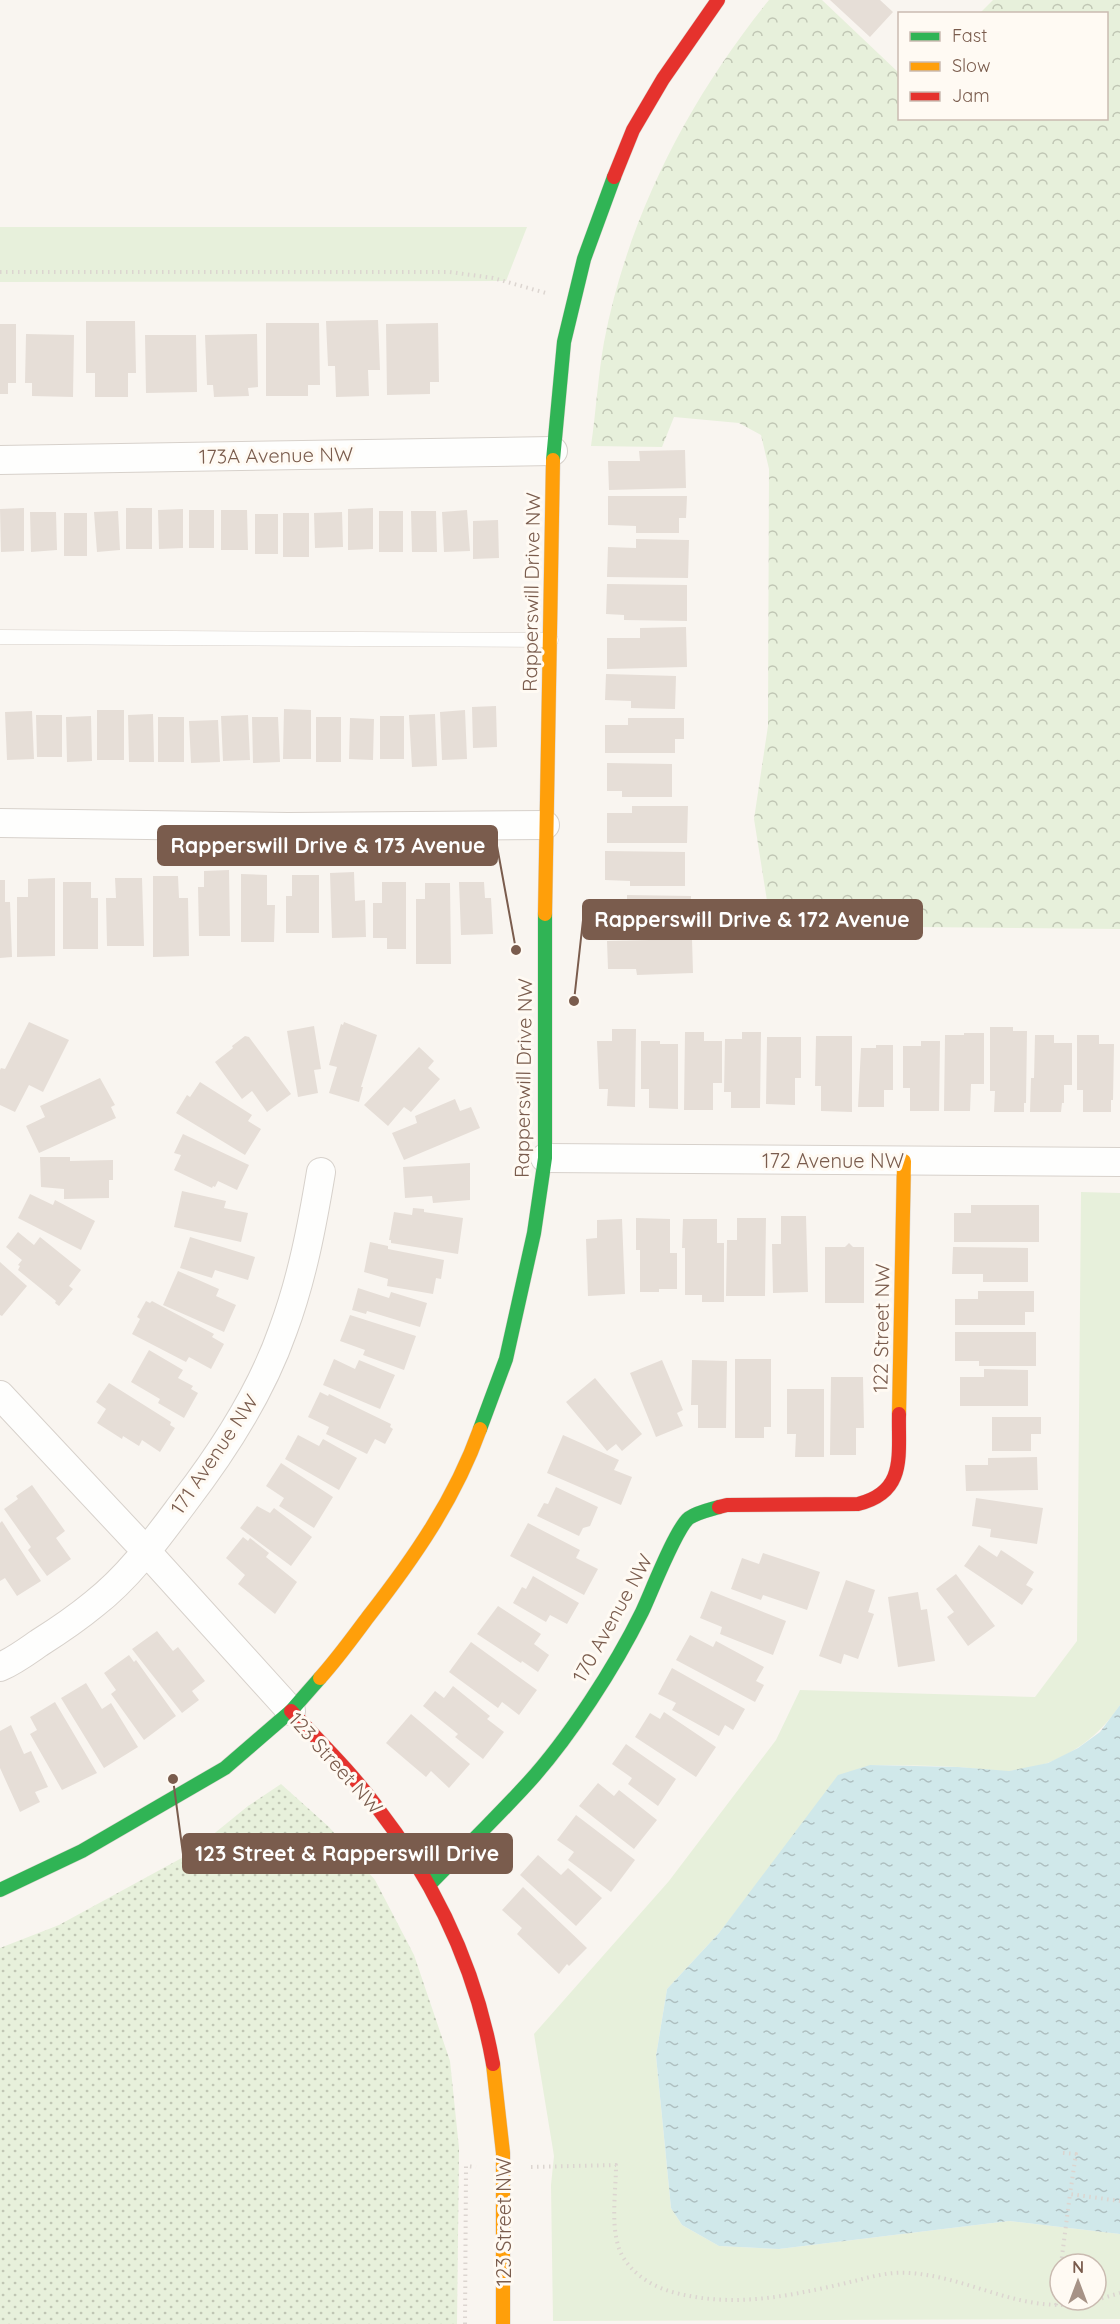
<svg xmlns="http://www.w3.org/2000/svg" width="1120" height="2324" viewBox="0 0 1120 2324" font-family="Quicksand,sans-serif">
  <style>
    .grass { fill: url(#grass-dots) }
    .forest { fill: url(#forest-crowns) }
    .green { fill: #e7f0db; fill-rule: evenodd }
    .water { fill: url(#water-ripples) }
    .building { fill: #e6ded7 }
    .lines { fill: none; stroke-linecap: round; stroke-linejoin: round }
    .lane-casing { stroke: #d7d1cb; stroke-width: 15 }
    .street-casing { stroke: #d7d1cb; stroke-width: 30 }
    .fast-casing { stroke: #d9d2cb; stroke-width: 15 }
    .slow-casing { stroke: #d9d2cb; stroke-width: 15 }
    .jam-casing { stroke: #d9d2cb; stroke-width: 15 }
    .path { stroke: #dcd5d0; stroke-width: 4; stroke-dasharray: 1.5 4.5; stroke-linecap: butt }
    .lane { stroke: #fefefd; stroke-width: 14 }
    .street { stroke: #fefefd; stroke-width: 28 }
    .fast { stroke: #30b455; stroke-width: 14 }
    .slow { stroke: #ff9f0a; stroke-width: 14 }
    .jam { stroke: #e5322d; stroke-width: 14 }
    .labels { text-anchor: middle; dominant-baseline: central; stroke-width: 6; stroke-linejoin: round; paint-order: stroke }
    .street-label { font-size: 20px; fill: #7a5c4d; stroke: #fffaf3 }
    .leader { fill: none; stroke: #7a5c4d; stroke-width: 2 }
    .callout-dot { fill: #7a5c4d; stroke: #fffaf3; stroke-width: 2 }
    .callout { fill: #7a5c4d; stroke: #7a5c4d; stroke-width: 2 }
    .callout-label { font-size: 21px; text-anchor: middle; font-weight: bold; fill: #fff }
  </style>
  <defs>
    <pattern id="grass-dots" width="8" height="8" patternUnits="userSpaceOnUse" patternTransform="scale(1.5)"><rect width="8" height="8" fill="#e7f0db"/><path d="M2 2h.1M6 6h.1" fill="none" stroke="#c0c6b4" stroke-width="1.8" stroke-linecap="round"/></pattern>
    <pattern id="forest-crowns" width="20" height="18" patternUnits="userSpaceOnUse" patternTransform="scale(1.5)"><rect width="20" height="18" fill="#e7f0db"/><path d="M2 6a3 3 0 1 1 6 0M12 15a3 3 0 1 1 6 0" fill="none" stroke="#c0c6b4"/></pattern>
    <pattern id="water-ripples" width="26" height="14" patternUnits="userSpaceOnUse" patternTransform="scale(1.5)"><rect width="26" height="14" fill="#d0e8ea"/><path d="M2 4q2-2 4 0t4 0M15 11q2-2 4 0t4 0" fill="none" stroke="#aebfc0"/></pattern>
  </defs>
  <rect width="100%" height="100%" fill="#f9f5f0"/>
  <path class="grass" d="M281 1784 329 1827 375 1880 414 1955 450 2061 459 2148 457 2324H0V1948L59 1925 189 1854 248 1806Z"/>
  <path class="forest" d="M769 0H822L899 73 900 118H1106V14L980 13 993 0H1120V929L809 926 768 907 754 819 768 726 769 469 761 435 739 423 674 417 662 447 591 446C596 412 598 376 604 342 628 216 689 99 769 0Z"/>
  <path class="green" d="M527 227 506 281 0 282V227Z
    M1081 1192 1120 1193V1705C1095 1743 1055 1768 1009 1771 992 1772 975 1768 958 1767 929 1765 899 1766 870 1765L767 1871 719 1933 667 1989 656 2056 671 2208 682 2225 719 2246 779 2249 1009 2221 1120 2234V2319L553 2321 551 2185 554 2156 534 2034 669 1881 776 1740 800 1690 1035 1697 1077 1641ZM1060 2264H1096V2300H1060Z"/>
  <path class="water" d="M1120 1705V2234L1009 2221 779 2249 719 2246 682 2225 671 2208 656 2056 667 1989 719 1933 838 1775 870 1765 958 1767 1009 1771 1048 1763 1078 1748 1100 1732Z"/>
  <path class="building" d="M830 0H880L893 12 870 37Z
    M378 320 380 370H368L369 396 336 397 335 366H328L326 321Z
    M86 321H135L136 373H128V397H95V373H86Z
    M266 323H319L320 385H308V396H266Z
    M438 323 439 382H430V394L387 395 386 324Z
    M0 324H16V383H8V394H0Z
    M26 334 74 335 73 397 32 396V383H25Z
    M257 334 258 387 248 388 249 396 214 397 213 385H207L205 335Z
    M145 335H196L197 392 146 393Z
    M685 450 686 488 609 490 608 461H640L639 451Z
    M608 496H687L686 518H679V533H636V526L608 525Z
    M24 508V551L1 552 0 509Z
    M126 508H152V549H126Z
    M373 508V549L348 550V509Z
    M183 509V548L159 549 158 510Z
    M189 510H214V548H189Z
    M221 510H247L248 550H221Z
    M467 510 470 551 444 552 442 512Z
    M118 511 120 550 97 552 94 512Z
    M379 511H403V552H379Z
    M411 511H436L437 552H412Z
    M30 512H56L57 550 31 552Z
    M342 512 343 547 315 548 314 513Z
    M64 513H87V556H64Z
    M283 513H309V557H283Z
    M255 514H278V554H255Z
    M498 520 499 558 473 559V521Z
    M636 539 689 540 688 578 607 577 608 547 636 548Z
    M607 584 687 585V621L624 620V615L606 614Z
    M686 627 687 667 607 669V638H640V628Z
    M606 674 676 676 675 709 631 708V701L605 700Z
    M496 706 497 747 473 748 472 707Z
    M284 709 311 710V759H283Z
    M97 710H124V760H97Z
    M465 710 467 759 442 760 440 712Z
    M32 711 34 759 7 760 5 712Z
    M153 714 154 762H129L128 715Z
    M435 714 437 766 412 767 409 715Z
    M36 715H62V757H37Z
    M248 715 250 760 223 761 221 716Z
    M91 716 92 761 67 762 66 717Z
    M380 716H404V759H380Z
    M158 717H184V762H158Z
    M252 717H278L280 762 253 763Z
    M316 717H341V762H316Z
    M350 718 374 719 373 760 349 759Z
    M628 718H684V739H675V753H605V725H628Z
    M218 720 220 762 191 763 189 721Z
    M607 763 672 764V797H622V791H607Z
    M632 806H688L687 843H607V813H632Z
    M605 851 685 852V886H630V881L605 880Z
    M229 870 230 936H199L198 887H204V871Z
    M354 872 355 901 365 900 366 937 332 938 330 873Z
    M241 874 267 875V905H275L274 942H241Z
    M292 875H319V933H286V896H292Z
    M153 876H178L179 898H188L189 956 153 957Z
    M55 878V956L17 957V897H28V879Z
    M115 878H142L144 946H107L106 898H116Z
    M0 880H5V902H10L12 957 0 958Z
    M63 882H91V898H98V949H63Z
    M382 882H406V949H387V938H373V903H382Z
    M459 882H484L485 898H491L493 934 461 935Z
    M425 883H450L451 964H416V899H425Z
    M627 895 691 896 690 932 603 930 604 904H627Z
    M692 939 693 973 637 975 636 969H608L607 941Z
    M29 1022 69 1040 43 1092 29 1085 15 1112 0 1105V1070L1 1068 5 1069Z
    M344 1022 377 1035 361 1087H363L359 1102 329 1093 337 1067 329 1065 341 1024 343 1025Z
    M314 1026 321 1069 314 1070 318 1093 298 1097 287 1031Z
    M990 1027H1013V1031H1027L1026 1103H1024V1112H994L995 1091H990Z
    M612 1029H636L635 1107 607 1106 608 1089H599L597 1041H612Z
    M685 1032H704V1041H722V1083H713V1110H684Z
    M742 1032H761L760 1108H731V1092H724L725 1039H742Z
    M964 1033H984V1084H971L970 1111H944L945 1035H964Z
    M1035 1035H1054V1043H1072V1085H1064V1103H1062L1061 1112H1030L1031 1078H1034Z
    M1077 1035H1099V1044H1114L1113 1100H1111V1112H1083V1090H1077Z
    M245 1036 249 1037 291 1094 267 1112 252 1091 242 1099 215 1062 233 1048 232 1046Z
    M816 1036H852V1112L821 1111V1086H815Z
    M767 1037H801V1078H795V1105L766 1104Z
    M641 1041H660V1044H678V1109L649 1108V1089H641Z
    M921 1041H940L939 1111H910V1088H903V1046H921Z
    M876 1045H893V1090H884V1107H858L861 1048H876Z
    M419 1047 434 1061 428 1068 440 1079 411 1112 404 1107 388 1126 364 1105Z
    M100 1078 115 1105 111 1107 116 1118 39 1153 26 1126 45 1117 40 1106Z
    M200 1082 252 1115 248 1121 261 1129 245 1155 176 1113 187 1095 190 1097Z
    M455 1099 460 1111 471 1107 480 1128 404 1160 392 1133 417 1123 415 1116Z
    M183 1134 249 1165 237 1190 218 1181 215 1187 213 1186 212 1188 174 1170 181 1155 174 1153Z
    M40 1157H70V1161L113 1160V1180H109V1198L64 1199V1189L41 1187Z
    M470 1163V1200L433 1203 432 1196 405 1198 403 1167Z
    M182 1191 226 1201 224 1208 248 1213 241 1242 174 1227Z
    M30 1194 53 1205 55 1200 95 1221 81 1250 18 1218Z
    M971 1205H1039V1242H954V1213H971Z
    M413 1208 424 1209V1212L463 1218 458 1254 391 1243V1240H389L394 1212 412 1215Z
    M781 1216H806L808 1292 773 1293 772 1244H781Z
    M636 1218 670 1219V1253H677V1289H659V1292H640V1250H636Z
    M737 1218H766L765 1296H726L727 1240H737Z
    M622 1219 625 1294 588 1296 586 1239 597 1238V1220Z
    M683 1219H717V1243H724V1302H702V1295H685V1248H682Z
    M18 1232 34 1245 40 1237 81 1270 69 1286 73 1289 59 1306 55 1303 56 1301 18 1270 20 1266 18 1265 22 1260 6 1247Z
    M190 1237 255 1257 248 1280 215 1270 212 1278 180 1268Z
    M370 1242 388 1246V1249L444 1260 441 1279 436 1278 433 1294 387 1286 388 1279 364 1272Z
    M849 1243 853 1247H864V1303H825V1247H845Z
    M953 1247 1028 1248V1282H983V1274H952Z
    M0 1262 27 1286 2 1316 0 1315Z
    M178 1271 219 1289 216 1296 236 1305 224 1332 163 1305Z
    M358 1288 389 1298 391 1292 427 1303 420 1327 367 1311 366 1314 352 1310Z
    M978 1291H1034V1312H1025V1325H955V1299H978Z
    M146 1301 150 1303 152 1301 214 1334 212 1337 224 1344 211 1369 189 1357 186 1362 132 1334 140 1319 137 1317Z
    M350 1315 416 1336 404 1370 363 1355 365 1350 340 1341Z
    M955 1332H1036V1366H979V1361H955Z
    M149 1350 183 1370 178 1378 193 1386 191 1389 198 1393 184 1418 158 1403 160 1399 131 1382Z
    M334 1359 355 1369 359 1360 395 1375 380 1409 323 1385Z
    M735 1359H771V1427H764V1438H735Z
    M662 1360 683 1410 677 1413 683 1426 656 1437 630 1373Z
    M692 1360 727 1361 726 1428H698V1405H691Z
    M984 1369 1028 1370V1406H960V1377H984Z
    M831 1377H863L864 1428H856V1455H830Z
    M595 1378 642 1434 622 1451 616 1444 607 1451 566 1402Z
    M109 1383 171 1422 170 1425 175 1428 160 1452 142 1440 139 1446 123 1436 122 1439 97 1423 106 1409 96 1402Z
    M787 1389H824V1457H795L796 1434H787Z
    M320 1392 328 1396 329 1394 391 1424 390 1427 393 1429 385 1444 375 1439 367 1454 326 1434 329 1427 308 1417Z
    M992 1417H1041V1434H1031V1451H992Z
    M298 1435 319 1446 323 1439 357 1458 339 1490 285 1459Z
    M563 1435 619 1460 614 1470 632 1477 621 1505 547 1473Z
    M1037 1457 1038 1490 966 1491 965 1465H988V1458Z
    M281 1463 333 1497 314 1528 279 1506 284 1498 266 1486Z
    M32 1485 65 1531 56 1538 71 1559 47 1576 28 1550 31 1547 4 1509 18 1499 16 1496Z
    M556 1487 598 1507 590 1526 583 1528 579 1536 537 1516 544 1503 548 1504Z
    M976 1498 1043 1508 1037 1544 990 1537 991 1529 972 1526Z
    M257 1506 270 1513 274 1508 312 1537 291 1566 240 1528Z
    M2 1521 41 1581 17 1596 5 1578 0 1581V1523Z
    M528 1523 580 1550 576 1558 598 1569 584 1595 510 1556Z
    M243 1537 248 1541 250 1538 269 1553 266 1557 297 1582 275 1614 238 1584 245 1575 226 1558Z
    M979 1545 997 1557 1001 1550 1034 1572 1026 1585 1033 1589 1022 1605 964 1566Z
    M763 1553 820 1572 807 1610 763 1595 761 1600 731 1589 742 1558 759 1564Z
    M956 1574 995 1626 968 1646 947 1617 954 1612 936 1589Z
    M533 1576 579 1603 567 1624 550 1615 546 1622 513 1603 522 1587 526 1589Z
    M846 1580 875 1590 868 1612 874 1614 858 1659 844 1654 841 1664 819 1656Z
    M711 1591 786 1621 773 1655 720 1634 722 1627 700 1618Z
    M918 1592 921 1610 927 1609 935 1661 898 1667 888 1597Z
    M498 1606 541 1634 534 1644 549 1655 538 1672 522 1661 521 1663 477 1634Z
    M157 1631 173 1651 178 1647 205 1681 192 1691 199 1700 182 1713 132 1649Z
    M690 1635 713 1647 716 1641 764 1667 756 1681 764 1685 755 1702 676 1660Z
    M471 1642 537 1690 519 1715 502 1702 498 1708 449 1672Z
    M129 1655 134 1662 136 1660 176 1716 144 1740 111 1694 116 1690 104 1673Z
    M672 1668 745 1709 733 1730 725 1725 719 1736 672 1710 676 1703 658 1694Z
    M86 1683 102 1709 111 1703 138 1747 104 1768 61 1698Z
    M453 1686 490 1716 487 1719 504 1732 483 1759 455 1737 458 1734 423 1706 435 1691 444 1698Z
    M55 1702 97 1773 62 1790 30 1734 37 1730 30 1717Z
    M664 1712 716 1747 696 1777 635 1737 650 1713 660 1719Z
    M411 1714 470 1764 449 1788 431 1771 426 1777 386 1743Z
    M11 1725 24 1754 31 1751 48 1787 35 1792 40 1802 20 1812 0 1768V1731Z
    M626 1744 676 1779 658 1806 628 1784 632 1778 612 1764Z
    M598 1783 614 1796 619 1790 657 1820 634 1849 579 1806Z
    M576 1815 635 1860 611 1892 568 1860 574 1852 557 1840Z
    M538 1855 561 1875 568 1868 602 1898 576 1926 520 1875Z
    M523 1887 587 1948 569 1966 567 1964 559 1974 517 1934 522 1928 502 1910Z"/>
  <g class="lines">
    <g class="lane-casing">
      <path id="lane" d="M0 637 551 640"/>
    </g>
    <g class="street-casing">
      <path id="street" d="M0 460 553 451
        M0 823 288 827 545 825
        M545 1158 1120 1162
        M0 1395 146 1551 291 1711
        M0 1667C14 1661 26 1652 39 1643 58 1631 77 1618 94 1604 130 1576 157 1538 184 1502 224 1450 261 1393 283 1330 302 1279 312 1226 321 1172"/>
    </g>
    <g class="fast-casing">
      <path id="fast" d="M553 460 564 342 584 259 614 177
        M480 1429 506 1359 534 1233 545 1158V914
        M429 1885C462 1851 496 1818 528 1783 569 1738 615 1667 642 1612 651 1593 676 1528 689 1518 698 1512 709 1510 719 1507
        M0 1890 82 1851 225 1768 291 1711 320 1678"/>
    </g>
    <g class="slow-casing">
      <path id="slow" d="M545 914 553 460
        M899 1414 904 1161
        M320 1678C338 1658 353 1637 368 1617 414 1558 455 1499 480 1429
        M493 2064 503 2153V2324"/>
    </g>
    <g class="jam-casing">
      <path id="jam" d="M614 177 633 130 663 79 718 0
        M719 1507 727 1505 858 1504C907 1492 898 1455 899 1414
        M291 1711C320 1742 351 1772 376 1806 435 1882 476 1969 493 2064"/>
    </g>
    <path class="path" d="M0 272H450L493 278 546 293
      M1063 2153 1076 2154 1070 2194
      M531 2167 616 2165C616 2192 610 2226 620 2251 629 2272 651 2286 672 2292 731 2308 784 2297 842 2284 864 2279 887 2271 909 2273 974 2277 1028 2319 1095 2300
      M1061 2264 1070 2194 1120 2201
      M1096 2300 1120 2293
      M1056 2305 1060 2275
      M465 2324 466 2166 476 2167"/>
    <use href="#lane" class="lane"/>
    <use href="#street" class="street"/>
    <use href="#fast" class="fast"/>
    <use href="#slow" class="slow"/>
    <use href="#jam" class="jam"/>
  </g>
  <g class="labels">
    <g class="street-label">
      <text transform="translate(276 455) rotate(-1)">173A Avenue NW</text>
      <text transform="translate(531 592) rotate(-89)">Rapperswill Drive NW</text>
      <text transform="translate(523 1078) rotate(-89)">Rapperswill Drive NW</text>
      <text x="833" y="1160">172 Avenue NW</text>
      <text transform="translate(881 1328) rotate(-89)">122 Street NW</text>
      <text transform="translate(214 1454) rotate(-56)">171 Avenue NW</text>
      <text transform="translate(612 1618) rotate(-61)">170 Avenue NW</text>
      <text transform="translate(336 1763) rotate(48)">123 Street NW</text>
      <text transform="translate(503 2222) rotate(-90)">123 Street NW</text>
    </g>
  </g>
  <path class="leader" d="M516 950L497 846M574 1001L583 920M173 1779L183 1854"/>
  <g class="callout-dot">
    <circle cx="516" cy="950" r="6"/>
    <circle cx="574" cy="1001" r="6"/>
    <circle cx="173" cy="1779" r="6"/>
  </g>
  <g class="callout">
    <rect x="158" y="826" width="339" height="39" rx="6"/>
    <rect x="583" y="900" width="339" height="39" rx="6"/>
    <rect x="183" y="1834" width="329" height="39" rx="6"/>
  </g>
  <g class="callout-label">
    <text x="328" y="853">Rapperswill Drive &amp; 173 Avenue</text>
    <text x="752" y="927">Rapperswill Drive &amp; 172 Avenue</text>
    <text x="347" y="1861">123 Street &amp; Rapperswill Drive</text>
  </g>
  <rect x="898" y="12" width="210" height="108" fill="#fffaf3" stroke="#cabbb1" stroke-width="1.5"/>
  <rect x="910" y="32" width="30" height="9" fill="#30b455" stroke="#cabbb1" stroke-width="1.5"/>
  <text x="952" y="42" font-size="18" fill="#7a5c4d">Fast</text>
  <rect x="910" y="62" width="30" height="9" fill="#ff9f0a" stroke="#cabbb1" stroke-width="1.5"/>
  <text x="952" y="72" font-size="18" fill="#7a5c4d">Slow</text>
  <rect x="910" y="92" width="30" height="9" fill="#e5322d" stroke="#cabbb1" stroke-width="1.5"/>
  <text x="952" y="102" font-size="18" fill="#7a5c4d">Jam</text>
  <g transform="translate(1078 2282)"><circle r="28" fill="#fffaf3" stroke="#cabbb1" stroke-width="1.5"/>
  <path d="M0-4.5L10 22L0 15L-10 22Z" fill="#a69286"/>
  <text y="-9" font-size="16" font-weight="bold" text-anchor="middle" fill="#7a5c4d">N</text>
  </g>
</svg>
